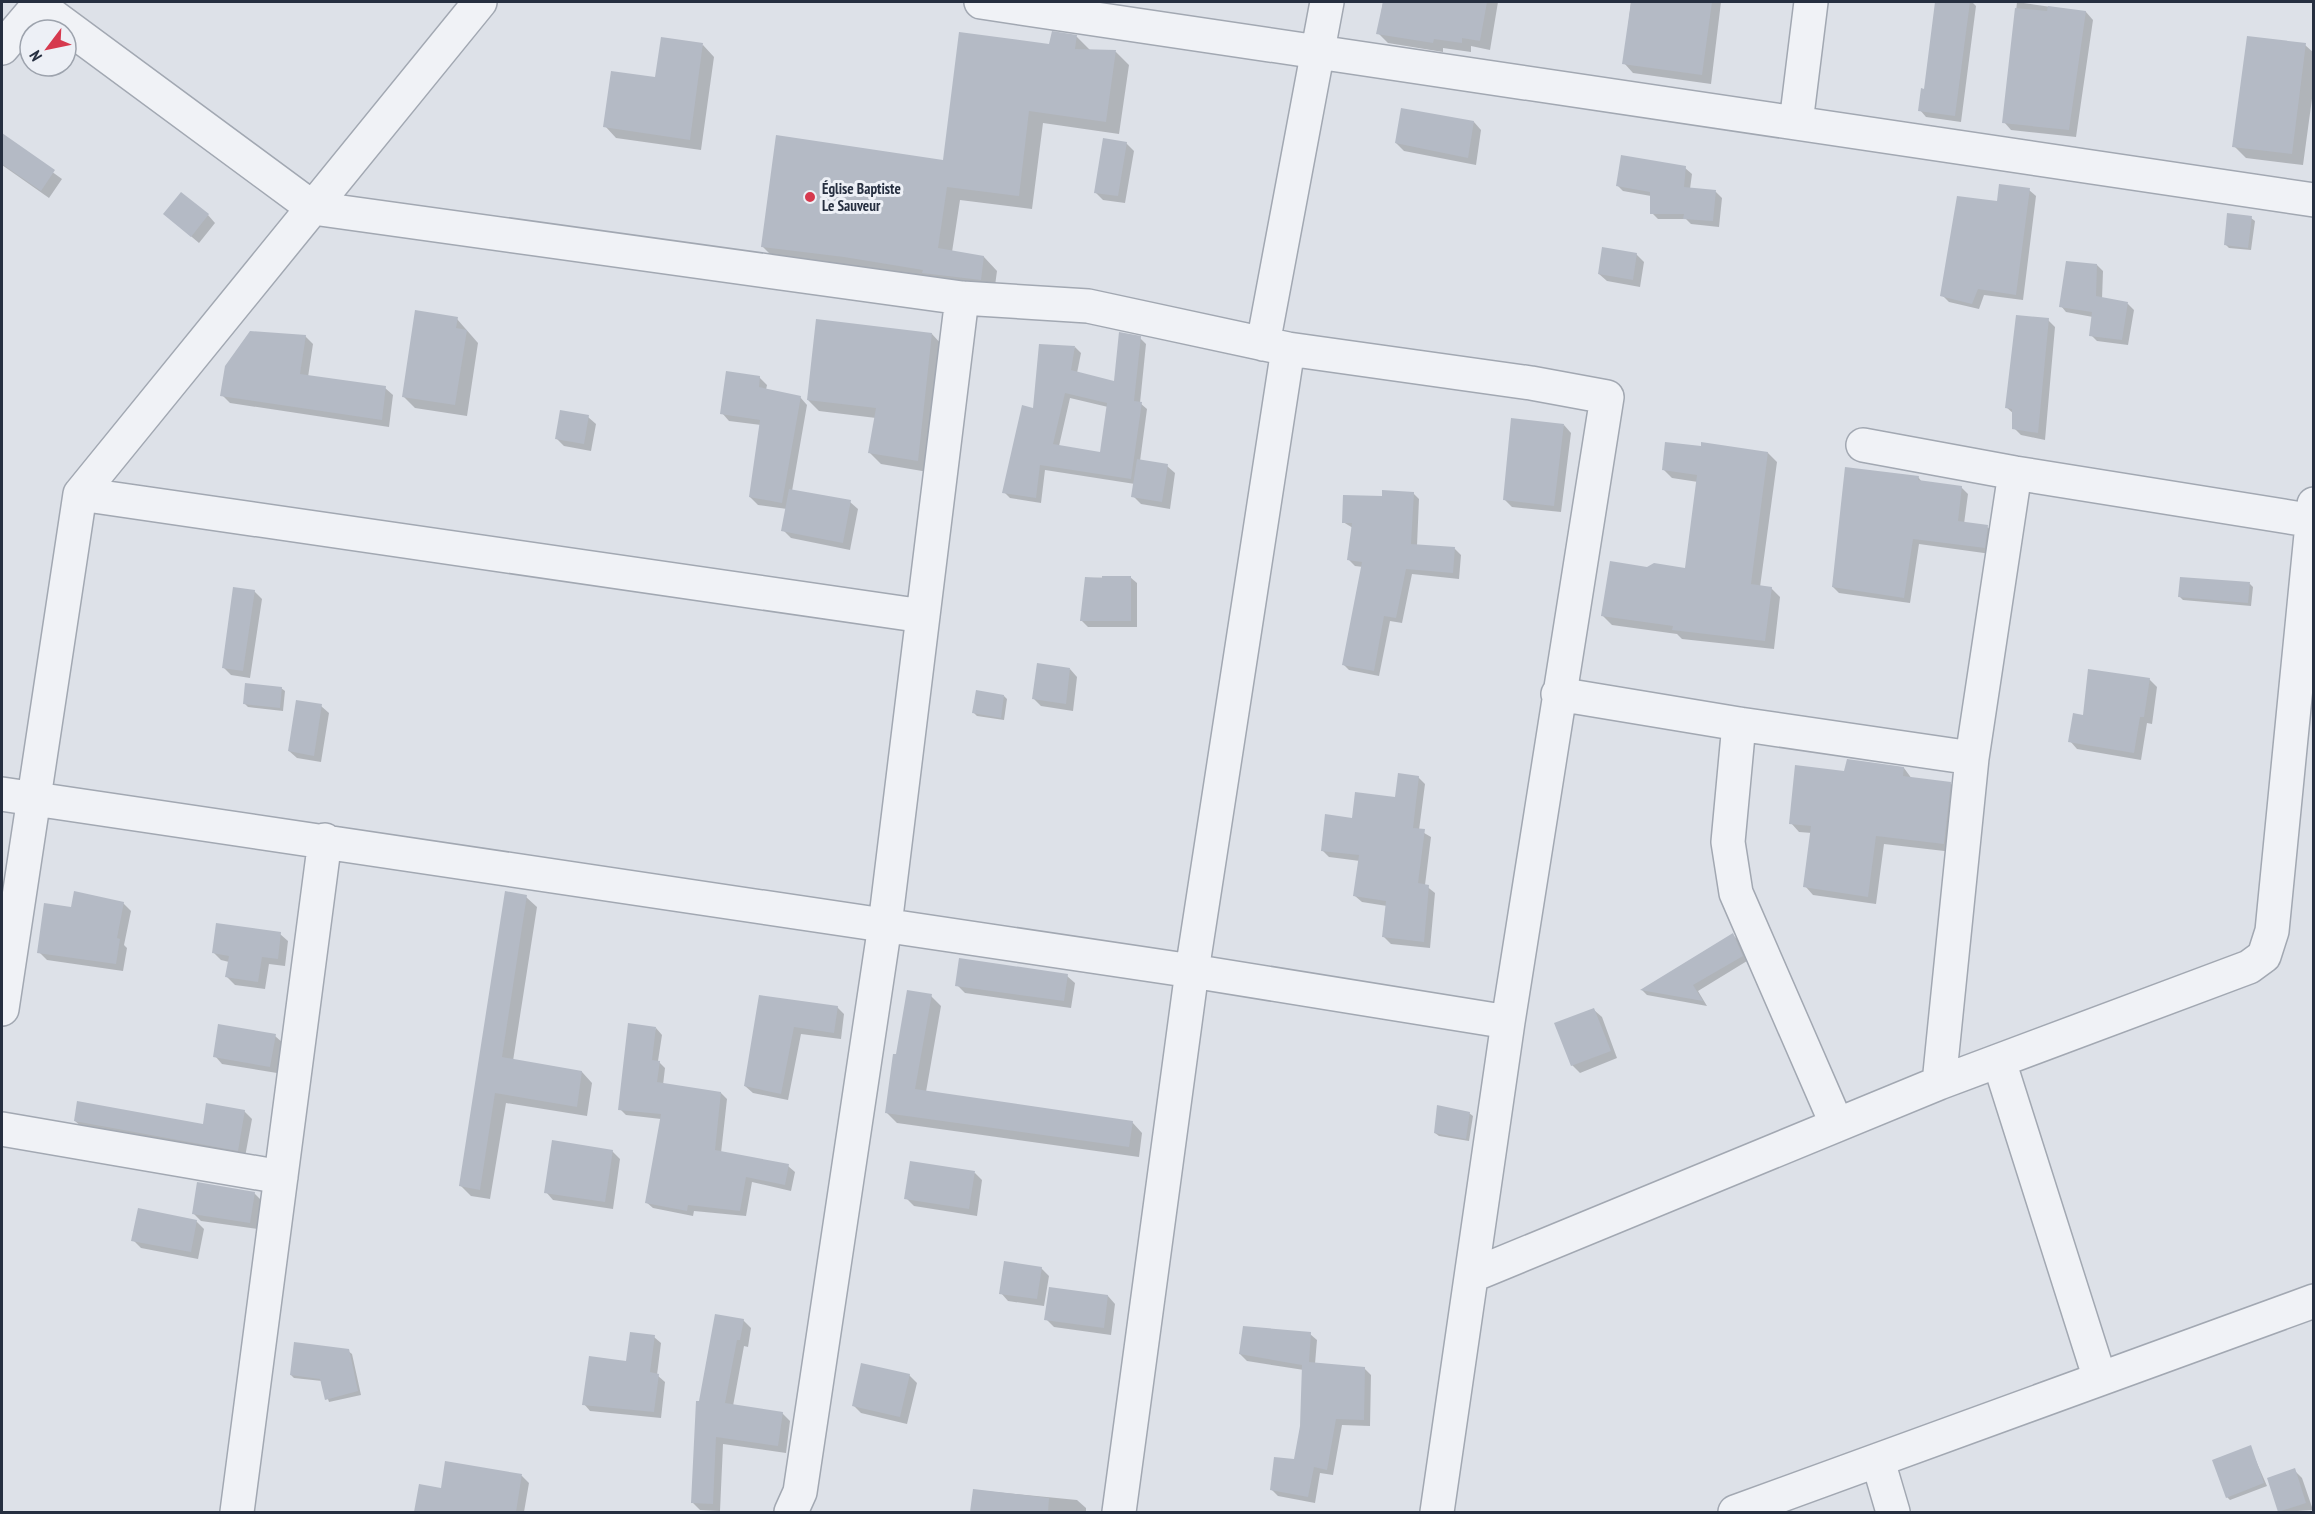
<svg xmlns="http://www.w3.org/2000/svg" width="2315" height="1514" viewBox="0 0 2315 1514" font-family="'PT Sans Narrow',sans-serif">
  <style>
    .shadow { fill: #0003; fill-rule: evenodd }
    .building { fill: #b4bac5; fill-rule: evenodd }
    .lines { fill: none; stroke-linecap: round; stroke-linejoin: round }
    .minor-casing { stroke: #a2a8b2; stroke-width: 36 }
    .minor { stroke: #f0f2f6; stroke-width: 33 }
    .poi-dot { fill: #d6394e; stroke: #edf0f6; stroke-width: 2 }
    .labels { text-anchor: middle; dominant-baseline: central; stroke-width: 6; stroke-linejoin: round; paint-order: stroke }
    .poi-label { font-size: 15px; font-weight: bold; fill: #262f40; stroke: #edf0f6; text-anchor: start }
  </style>
  <rect width="100%" height="100%" fill="#dde1e8"/>
  <path class="shadow" d="M1383 2H1498L1490 50 1471 46V52L1443 48V52L1388 43 1378 33Z
    M1631 2H1721L1711 84 1633 73 1624 63Z
    M1936 2H1972L1976 6 1961 122 1926 117 1920 110 1926 90Z
    M2017 2 2086 12 2093 20 2076 137 2011 130 2004 122Z
    M1053 33 1077 37 1091 51 1116 52 1129 65 1119 134 1043 123 1032 209 960 200 952 252 984 257 997 271 994 293 776 260 762 246 945 162 1051 46Z
    M703 45 714 57 701 150 616 138 605 126 656 79Z
    M2305 45 2314 53V84L2303 165 2246 158 2234 146Z
    M1474 122 1481 130 1476 165 1404 151 1396 143Z
    M5 138 62 179 49 198 2 165V143Z
    M1126 143 1134 151 1125 203 1103 200 1095 192Z
    M1685 168 1692 174 1690 189 1716 192 1722 198 1719 227 1691 224 1686 219H1658L1652 213 1651 196 1623 191 1617 185Z
    M2029 190 2036 196 2023 300 1984 295 1979 309 1949 302 1942 295 1998 203Z
    M208 215 215 223 199 243 173 221Z
    M2251 218 2255 221 2251 250 2229 248 2225 244Z
    M1636 254 1644 262 1640 287 1607 281 1599 274Z
    M2097 265 2103 271 2102 299 2128 304 2134 310 2128 345 2097 341 2091 335 2093 317 2066 312 2061 306Z
    M457 319 478 343 467 416 415 408 404 397Z
    M2048 320 2055 327 2045 440 2021 435 2014 428V414L2006 407Z
    M932 334 943 346 928 472 881 464 870 453 876 418 819 411 808 400Z
    M305 336 313 344 308 377 385 388 393 395 389 427 230 403 222 395Z
    M1140 338 1146 344 1140 403 1147 409 1140 461 1167 466 1175 473 1170 509 1141 504 1133 496 1135 484 1045 470 1041 503 1010 498 1004 492 1034 410 1075 347 1081 353 1077 373 1116 383ZM1070 398 1108 407 1101 454 1059 446Z
    M759 377 767 385 766 390 800 397 807 405 792 491 850 502 858 509 850 550 791 538 783 530 787 509 758 505 750 497 761 425 729 421 722 413Z
    M588 417 596 424 591 451 564 446 557 439Z
    M1564 425 1571 433 1561 512 1512 507 1505 500Z
    M1768 453 1777 462 1760 587 1771 588 1780 597 1774 649 1682 639 1677 634 1612 625 1603 616 1647 569 1687 570 1698 482 1672 478 1663 469Z
    M1918 477 1922 482 1961 487 1968 494 1964 524 1987 527 1994 533 1991 554 1919 544 1910 603 1839 593 1833 587Z
    M1413 493 1419 499 1417 546 1455 549 1461 555 1459 579 1412 574 1402 623 1390 621 1379 676 1349 670 1343 664 1363 567 1355 566 1349 560 1353 528 1343 522 1383 498Z
    M1130 577 1137 583V627H1088L1081 620 1086 578Z
    M2250 584 2253 587 2251 606 2183 600 2180 597Z
    M254 591 262 599 250 678 231 675 223 667Z
    M1070 669 1077 677 1073 711 1041 706 1034 699Z
    M2149 679 2157 687 2152 724 2147 723 2141 760 2077 749 2070 741 2084 717Z
    M281 688 285 691 283 711 248 707 245 704Z
    M1004 696 1007 699 1004 720 977 716 974 713Z
    M321 706 329 713 321 762 297 758 289 751Z
    M1904 768 1912 779 1950 783 1959 792 1953 852 1884 844 1876 904 1813 895 1805 886 1812 833 1799 832 1791 823 1846 772Z
    M1418 777 1425 784 1419 830 1431 837 1425 885 1435 893 1430 948 1391 944 1384 937 1387 906 1362 902 1355 896 1360 861 1329 857 1322 850 1353 820 1396 799Z
    M526 897 537 907 513 1061 582 1072 592 1083 587 1116 506 1103 490 1199 471 1196 461 1186Z
    M123 903 131 911 124 945 127 948 123 971 47 960 39 952 72 909Z
    M280 934 288 941 285 966 269 964 265 989 235 985 227 977 229 962 221 960 214 953Z
    M1733 935 1738 940 1747 961 1698 991 1707 1006 1647 995 1642 990Z
    M1067 976 1075 983 1071 1008 965 993 957 985Z
    M760 996 837 1007 844 1014 841 1039 801 1034 788 1100 753 1093 745 1086Z
    M931 996 941 1006 926 1092 1132 1122 1142 1133 1139 1157 897 1123 886 1112 898 1056Z
    M1594 1010 1602 1017 1617 1058 1580 1073 1572 1065Z
    M656 1028 662 1035 658 1061 665 1068 663 1085 721 1093 727 1099 721 1153 788 1166 795 1172 791 1191 752 1182 746 1216 694 1211 693 1216 653 1208 646 1202 661 1119 626 1115 620 1109Z
    M275 1036 283 1043 277 1073 222 1064 215 1056Z
    M244 1111 252 1119 245 1157 83 1128 75 1121 204 1126Z
    M1469 1113 1473 1116 1469 1141 1439 1136 1435 1133Z
    M612 1151 620 1159 613 1209 553 1200 546 1192Z
    M975 1173 982 1180 977 1216 914 1206 906 1198Z
    M254 1193 262 1201 258 1229 201 1221 194 1214Z
    M196 1221 204 1229 198 1259 141 1248 133 1240Z
    M1041 1268 1049 1276 1044 1306 1008 1301 1001 1293Z
    M1108 1296 1115 1304 1111 1335 1054 1327 1046 1319Z
    M743 1320 751 1328 748 1347 744 1346 733 1406 782 1413 790 1421 786 1453 723 1444 720 1511 700 1510 692 1502 700 1403Z
    M1310 1334 1317 1340 1315 1364 1364 1368 1371 1375 1370 1426 1342 1425 1333 1475 1320 1473 1315 1503 1278 1496 1271 1489 1295 1461 1302 1426 1304 1370 1247 1361 1240 1354Z
    M654 1337 661 1343 657 1375 665 1382 661 1418 590 1411 584 1404Z
    M348 1351 352 1354 361 1395 329 1402 322 1381 294 1378 291 1375Z
    M909 1375 917 1383 907 1424 861 1413 853 1405Z
    M2250 1447 2267 1486 2230 1500 2227 1497Z
    M446 1463 522 1476 529 1483 524 1512H416L420 1486 442 1490Z
    M2294 1470 2302 1478 2313 1510 2280 1512Z
    M974 1490 1077 1500 1086 1508V1512H972Z"/>
  <path class="building" d="M1383 2H1487L1480 41 1462 38V43L1434 39 1433 43 1376 34Z
    M1631 2H1712L1702 75 1622 64Z
    M1935 2H1970L1955 116 1918 111 1921 88 1924 89Z
    M2048 6 2086 11 2069 130 2002 123 2015 8 2047 11Z
    M1052 31 1077 35 1075 49 1116 50 1106 122 1029 111 1019 196 947 187 938 248 984 256 981 280 922 273 923 270 844 257 761 247 776 135 943 160 959 32 1049 44Z
    M2247 36 2306 43 2292 154 2232 147Z
    M661 37 703 43 690 140 603 127 611 71 655 77Z
    M1401 108 1474 121 1468 158 1395 143Z
    M2 133 55 170 41 191 2 164Z
    M1103 138 1127 142 1118 196 1094 193Z
    M1621 155 1686 166 1684 187 1716 190 1713 221 1683 219 1684 214H1650V192L1616 186Z
    M1999 184 2030 188 2016 295 1978 289 1972 304 1940 296 1957 196 1997 201Z
    M181 192 209 214 191 237 163 214Z
    M2227 213 2252 216 2248 248 2224 245Z
    M1602 247 1637 253 1633 280 1598 274Z
    M2066 261 2097 264 2096 296 2128 302 2122 340 2089 336 2092 312 2059 307Z
    M415 310 458 317 456 328 467 330 455 405 402 397Z
    M2016 315 2049 318 2038 433 2012 429V409L2005 408Z
    M816 319 932 333 918 461 868 453 876 408 807 400Z
    M250 331 306 335 300 374 386 386 382 420 220 396 225 366Z
    M1119 332 1141 336 1134 401 1142 402 1131 479 1040 465 1036 498 1002 493 1022 405 1033 408 1039 344 1075 346 1071 370 1114 381ZM1065 393 1107 403 1100 452 1053 444Z
    M726 371 760 376 759 387 801 396 782 503 749 497 760 420 720 414Z
    M560 410 589 415 584 444 555 439Z
    M1511 418 1564 424 1554 506 1503 500Z
    M1665 442 1701 446V442L1768 452 1751 584 1772 587 1765 641 1672 630 1673 626 1601 616 1610 561 1647 567 1654 563 1685 568 1697 475 1662 470Z
    M1137 459 1168 464 1162 502 1131 497Z
    M1845 467 1919 476 1918 480 1962 486 1958 521 1988 525 1985 548 1913 539 1904 598 1832 587Z
    M789 489 851 500 843 543 781 531Z
    M1382 490 1414 492 1411 544 1455 547 1453 573 1406 569 1396 618 1384 616 1374 671 1342 665 1362 562 1347 560 1352 523H1342L1343 495 1382 496Z
    M1102 576H1131V621H1080L1085 577 1102 578Z
    M2180 577 2250 582 2248 603 2178 597Z
    M233 587 255 590 243 671 222 668Z
    M1037 663 1070 668 1066 704 1032 699Z
    M2088 669 2150 678 2144 717H2140L2134 753 2068 742 2073 713 2083 715Z
    M245 683 282 687 280 708 243 704Z
    M976 690 1004 695 1001 718 972 713Z
    M296 700 322 704 314 756 288 751Z
    M1847 759 1904 767 1903 776 1951 782 1944 844 1876 836 1868 897 1803 887 1811 826 1789 824 1795 765 1844 771Z
    M1398 773 1419 776 1413 828 1425 829 1418 883 1429 885 1424 942 1382 937 1386 901 1353 896 1359 855 1321 851 1325 814 1352 818 1355 792 1395 797Z
    M74 891 124 902 117 938 120 939 116 964 37 953 44 903 71 907Z
    M505 891 527 895 502 1057 582 1071 577 1107 495 1093 480 1190 459 1186Z
    M216 923 281 932 278 959 262 957 258 982 225 977 229 956 212 953Z
    M1733 933 1743 956 1693 985 1703 1001 1640 990Z
    M959 958 1068 974 1064 1001 955 986Z
    M907 990 932 994 915 1089 1133 1121 1129 1147 885 1113 893 1054H896Z
    M759 995 838 1006 834 1033 794 1027 781 1094 744 1086Z
    M1594 1008 1611 1051 1571 1066 1554 1023Z
    M628 1023 656 1027 652 1060 660 1061 657 1082 721 1092 715 1150 789 1164 785 1185 746 1177 740 1211 688 1205 687 1211 645 1203 661 1114 618 1110Z
    M218 1024 276 1034 270 1067 213 1057Z
    M77 1101 203 1124 206 1103 245 1110 238 1151 74 1121Z
    M1437 1105 1470 1112 1466 1139 1434 1133Z
    M552 1140 613 1150 605 1202 544 1193Z
    M910 1161 975 1171 969 1209 904 1199Z
    M197 1182 255 1192 250 1223 192 1214Z
    M138 1208 197 1220 191 1252 131 1241Z
    M1004 1261 1042 1267 1037 1299 999 1294Z
    M1049 1287 1108 1295 1104 1328 1044 1320Z
    M715 1314 744 1319 740 1340H737L725 1403 783 1412 778 1446 716 1437 713 1504 691 1503 696 1401H699Z
    M1243 1326 1311 1332 1309 1362 1365 1367 1364 1420 1336 1419 1327 1470 1314 1467 1308 1497 1270 1490 1274 1457 1294 1459 1300 1426 1302 1365 1239 1354Z
    M630 1332 655 1335 650 1372 659 1374 654 1412 582 1405 589 1356 626 1361Z
    M294 1342 349 1349 358 1391 325 1400 320 1379 290 1375Z
    M861 1363 910 1374 900 1417 852 1406Z
    M2251 1445 2264 1483 2226 1498 2212 1460Z
    M445 1461 522 1474 516 1512H414L419 1484 441 1488Z
    M2295 1468 2306 1503 2278 1512 2267 1478Z
    M973 1489 1049 1498 1048 1512H970Z"/>
  <g class="lines">
    <g class="minor-casing">
      <path id="minor" d="M981 2 2314 200
        M38 5 313 208 962 298 1088 306 1288 349 1531 383 1607 397 1508 1022 1437 1512
        M2 48 41 2
        M1796 123 1811 2
        M1263 344 1327 2
        M1863 445 2015 473 2314 521
        M80 494 923 616
        M1558 694 1739 724 1972 758
        M1739 724 1728 842 1736 893 1837 1125
        M2 794 1192 971 1508 1022
        M2 1009 80 494 480 2
        M1999 1061 2100 1379
        M1939 1083 1972 758 2015 473
        M2 1129 281 1177
        M1473 1275 1939 1083 2249 967 2264 956 2272 931 2314 504
        M1878 1461 1893 1512
        M237 1512 325 840
        M791 1512 800 1492 885 925 962 298
        M1119 1512 1192 971 1288 349
        M1735 1512 2314 1301"/>
    </g>
    <use href="#minor" class="minor"/>
  </g>
  <circle class="poi-dot" cx="810" cy="197" r="6"/>
  <g class="labels">
    <g class="poi-label">
      <text x="822" y="188">Église Baptiste<tspan x="822" dy="17">Le Sauveur</tspan></text>
    </g>
  </g>
  <rect width="2315" height="1514" fill="none" stroke="#262f40" stroke-width="6"/>
  <g transform="translate(48 48) rotate(238)"><circle r="28" fill="#edf0f6" stroke="#9da3ad" stroke-width="1.5"/>
  <path d="M0-4.5L10 22L0 15L-10 22Z" fill="#d6394e"/>
  <text y="-9" font-size="16" font-weight="bold" text-anchor="middle" fill="#262f40">N</text>
  </g>
</svg>
